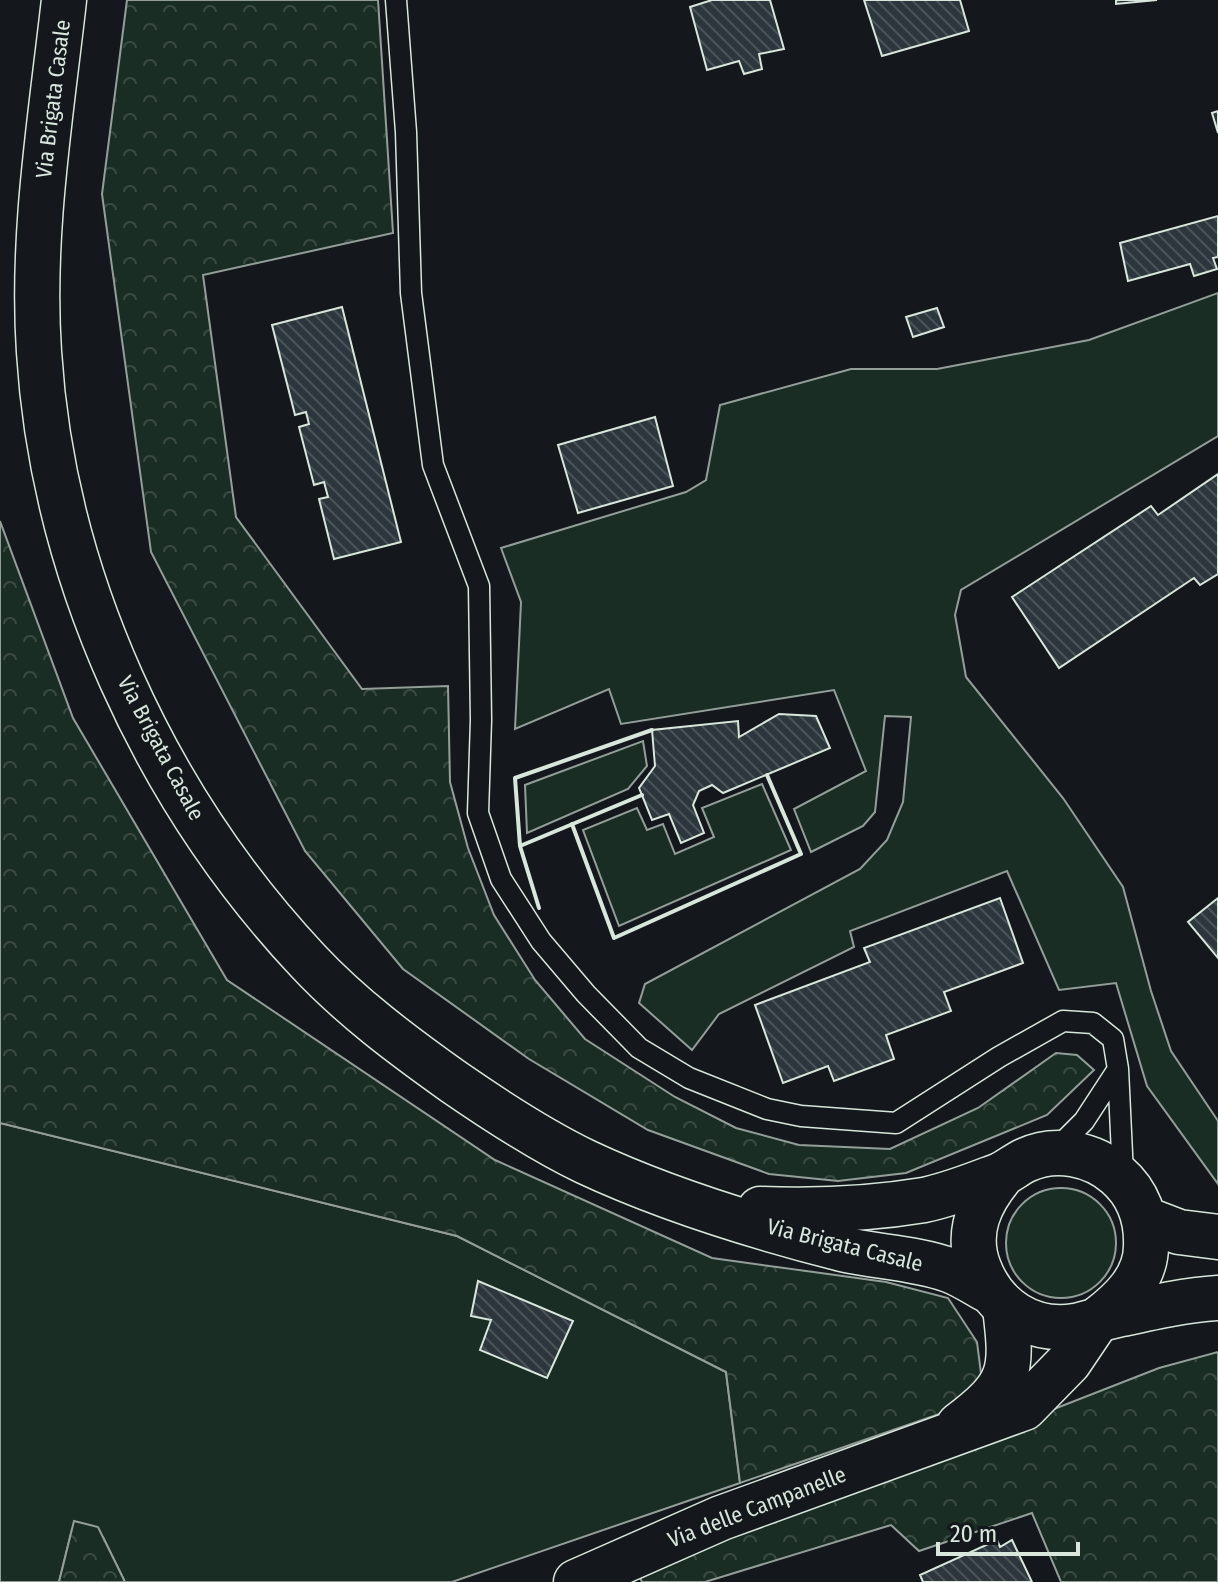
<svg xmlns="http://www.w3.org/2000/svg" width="1218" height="1582" viewBox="0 0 1218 1582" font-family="'Fira Sans Condensed',sans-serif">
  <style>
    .green { fill: #1a2d24; stroke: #939e99; stroke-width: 2 }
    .forest { fill: url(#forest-crowns); stroke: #939e99; stroke-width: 2 }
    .building { fill: url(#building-back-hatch); stroke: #d8e6dc; stroke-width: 2 }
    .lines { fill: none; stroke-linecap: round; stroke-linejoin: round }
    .lane-casing { stroke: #d8e6dc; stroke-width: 23 }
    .secondary-casing { stroke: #d8e6dc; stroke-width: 47 }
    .primary-casing { stroke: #d8e6dc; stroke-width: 47 }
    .lane { stroke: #14181c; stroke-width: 20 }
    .secondary { stroke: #14181c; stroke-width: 44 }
    .primary { stroke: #14181c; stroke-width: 44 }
    .wall { stroke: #d8e6dc; stroke-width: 4 }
    .labels { text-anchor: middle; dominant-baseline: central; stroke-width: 6; stroke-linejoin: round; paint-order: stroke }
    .street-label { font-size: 22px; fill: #d8e6dc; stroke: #14181c }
  </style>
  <defs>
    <pattern id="forest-crowns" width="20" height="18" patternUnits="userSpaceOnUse" patternTransform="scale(2)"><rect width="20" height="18" fill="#1a2d24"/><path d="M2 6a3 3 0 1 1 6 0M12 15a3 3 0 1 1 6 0" fill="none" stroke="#3b4b43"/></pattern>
    <pattern id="building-back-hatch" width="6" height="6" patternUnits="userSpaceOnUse" patternTransform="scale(2)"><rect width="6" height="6" fill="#2c363c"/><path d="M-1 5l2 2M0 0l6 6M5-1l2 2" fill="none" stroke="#4a5358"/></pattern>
  </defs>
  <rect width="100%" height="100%" fill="#14181c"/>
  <path class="green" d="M1218 293V436L961 590 955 615 966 677 1063 798 1123 887 1151 991 1171 1051 1218 1121V1184L1147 1086 1116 983 1059 990 1007 871 850 931 854 947 719 1014 692 1050 639 1003 645 984 860 869 887 840 903 802 911 717 885 716 875 812 863 826 811 852 794 809 866 771 834 690 621 724 609 689 515 729 521 602 501 548 686 492 706 480 720 405 851 369H937L1089 340Z
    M643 741 647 766 628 789 527 833 525 785Z
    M762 784 791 850 619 926 583 830 637 808 647 830 663 824 675 854 714 837 702 808Z
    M0 1123 457 1236 726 1372 740 1483 452 1582H125L103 1537 72 1529 59 1582H0Z
    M1006 1243a55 55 0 1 1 110 0a55 55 0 1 1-110 0Z"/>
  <path class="forest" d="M127 0H378L393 233 203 275 236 517 362 689 448 686 450 782 468 848 494 915 535 980 585 1039 675 1097 736 1128 799 1145 890 1149 978 1108 1056 1053 1077 1055 1094 1070 1047 1115 906 1173 838 1181 769 1174 648 1130 529 1059 403 969 305 851 151 552 102 194Z
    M0 521 73 718 227 980 495 1160 712 1258 886 1282 948 1298 977 1342 982 1381 948 1411 740 1483 726 1372 457 1236 0 1123Z
    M1218 1352V1582H1061L1032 1513 919 1551 891 1525 705 1582H642L637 1572 1159 1368Z
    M74 1521 98 1527 125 1582H59Z"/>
  <path class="building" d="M712 0H770L784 49 759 54 762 69 744 74 739 61 707 70 690 7Z
    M864 0H960L969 31 882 56Z
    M1116 0H1157L1116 4Z
    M1218 111V133L1212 113Z
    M1218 216V257L1213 258 1217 269 1194 276 1190 264 1128 281 1120 243Z
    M342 307 401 542 334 559 319 499 328 497 324 482 314 485 299 427 309 424 306 412 295 415 272 325Z
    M937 308 944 327 913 337 906 317Z
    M655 417 673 486 578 513 558 445Z
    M1218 474V574L1200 585 1194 578 1059 668 1012 597 1151 506 1158 515Z
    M779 714 816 716 830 748 723 793 712 785 699 791 693 805 704 833 681 843 669 814 652 820 639 788 655 766 652 730 738 721 739 737Z
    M1000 898 1023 963 944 992 951 1011 886 1035 894 1059 834 1081 828 1066 783 1083 755 1005 870 962 864 948Z
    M1218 898V958L1188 922Z
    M478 1281 573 1321 547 1378 480 1350 491 1320 471 1316Z
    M997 1540 1000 1547 1012 1540 1032 1582H923L920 1575Z"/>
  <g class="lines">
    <g class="lane-casing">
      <path id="lane" d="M396 0 406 132 411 293 433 465 479 586 481 720 478 813 501 879 541 941 586 994 639 1048 689 1078 767 1109 801 1116 896 1123 999 1057 1063 1021 1093 1023 1113 1039 1118 1069 1123 1175
        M1054 1151 1084 1121 1118 1069"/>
    </g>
    <g class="secondary-casing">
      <path id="secondary" d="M959 1425C1012 1385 1013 1372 1005 1308
        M576 1582 721 1518 1024 1408 1069 1362 1098 1319"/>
    </g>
    <g class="primary-casing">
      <path id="primary" d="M64 0C51 116 31 234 39 352 53 576 155 798 308 961 351 1007 402 1045 454 1082 496 1111 540 1140 586 1162 667 1200 756 1227 842 1249 877 1257 916 1258 949 1270 963 1275 976 1284 989 1291
        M1003 1174C980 1201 965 1232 979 1268 994 1308 1031 1333 1075 1326 1090 1323 1106 1317 1122 1314 1154 1307 1185 1300 1218 1298
        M760 1209C814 1211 870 1209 924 1200 949 1195 976 1184 1000 1175 1009 1171 1017 1164 1026 1160 1056 1146 1093 1154 1117 1175 1138 1193 1147 1218 1146 1246 1146 1278 1122 1301 1098 1319
        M1145 1219 1179 1232 1218 1237"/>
    </g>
    <use href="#lane" class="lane"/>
    <use href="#secondary" class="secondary"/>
    <use href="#primary" class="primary"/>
    <path class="wall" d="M642 795 520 846 515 778 652 730
      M572 824 614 938 801 854 767 775
      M520 846 539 908"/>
  </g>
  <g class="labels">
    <g class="street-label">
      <text transform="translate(53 99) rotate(-83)">Via Brigata Casale</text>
      <text transform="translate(161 748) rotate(62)">Via Brigata Casale</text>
      <text transform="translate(845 1245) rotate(14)">Via Brigata Casale</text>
      <text transform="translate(757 1507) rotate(-21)">Via delle Campanelle</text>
    </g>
  </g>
  <path d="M938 1542v12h140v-12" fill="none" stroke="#d8e6dc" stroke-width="4"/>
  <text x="950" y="1542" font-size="24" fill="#d8e6dc" stroke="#14181c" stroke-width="6" paint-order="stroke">20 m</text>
</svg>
